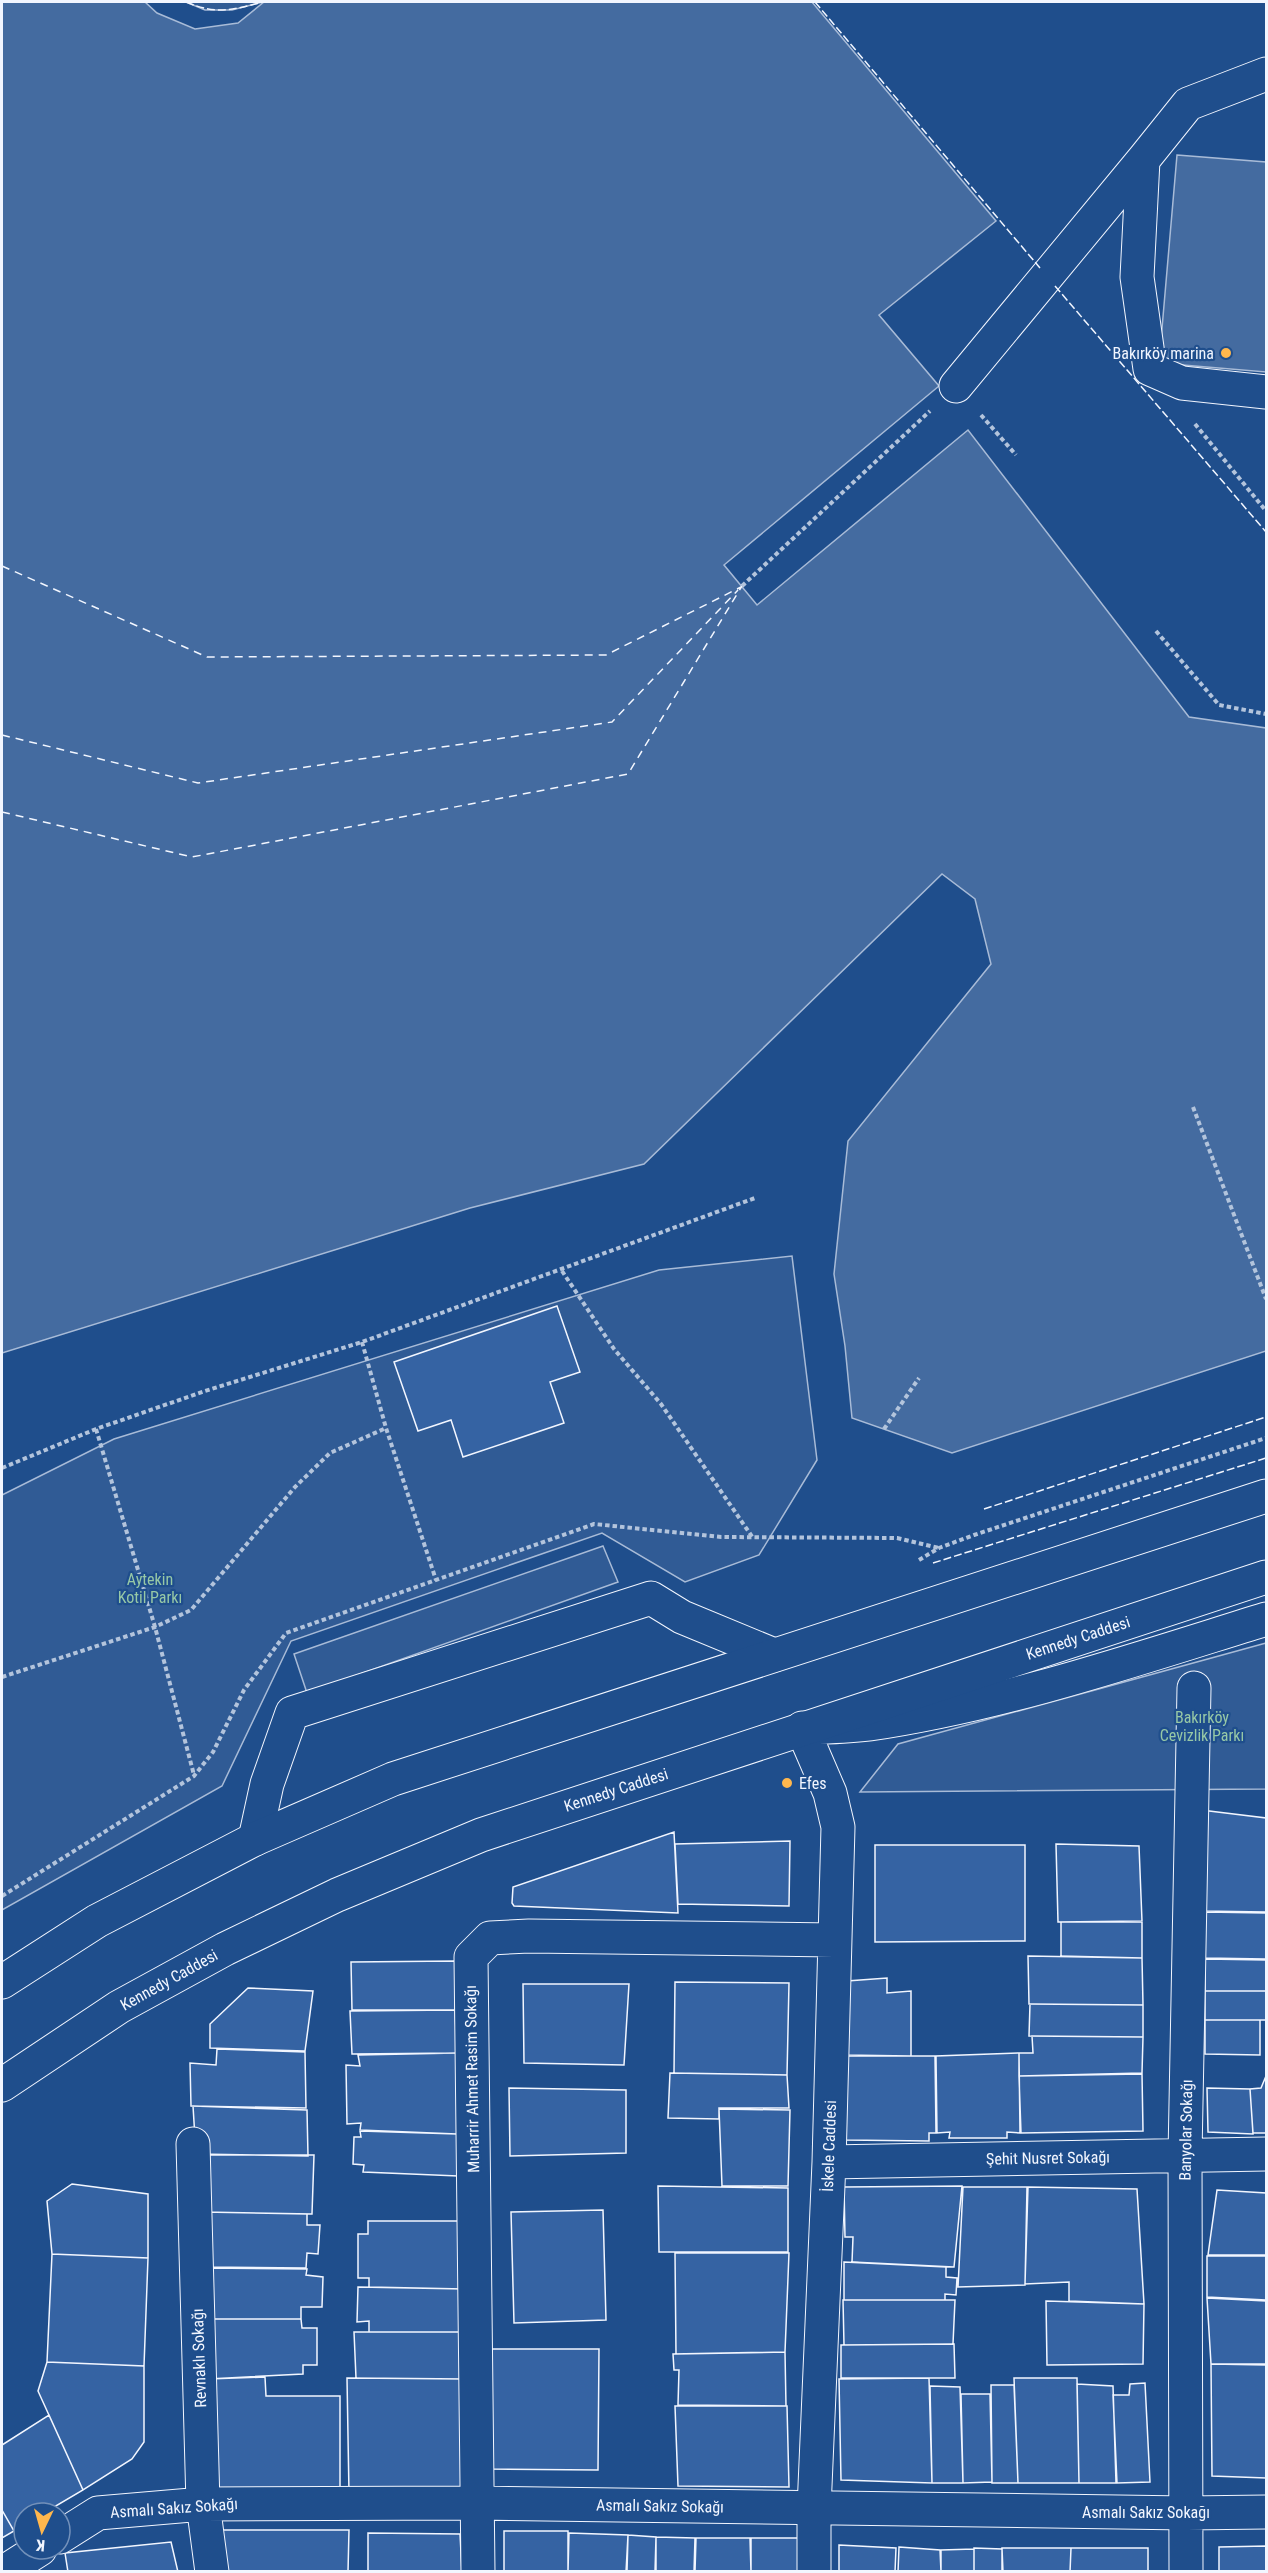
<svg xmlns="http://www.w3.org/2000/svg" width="1268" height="2573" viewBox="0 0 1268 2573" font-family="'Roboto Condensed',sans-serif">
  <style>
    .built { fill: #305b95; stroke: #a8bbd7; stroke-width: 1.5 }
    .water { fill: #446ba0; stroke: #a8bbd7; stroke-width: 1.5 }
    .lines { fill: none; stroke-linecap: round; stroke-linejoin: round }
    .ferry { stroke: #f2f6ff; stroke-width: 1.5; stroke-dasharray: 8 6; stroke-linecap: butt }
    .building { fill: #3563a3; stroke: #f2f6ff; stroke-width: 1.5 }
    .minor-casing { stroke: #f2f6ff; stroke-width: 35 }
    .highway-casing { stroke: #f2f6ff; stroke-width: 35 }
    .path { stroke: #b3c4dc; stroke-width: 4; stroke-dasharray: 4.5 3; stroke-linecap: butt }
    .minor { stroke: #1f4e8c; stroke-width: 33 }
    .highway { stroke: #1f4e8c; stroke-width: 33 }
    .fence { stroke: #f2f6ff; stroke-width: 1.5; stroke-dasharray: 8 3; stroke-linecap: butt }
    .poi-dot { fill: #ffb74d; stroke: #1f4e8c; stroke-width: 2 }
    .labels { text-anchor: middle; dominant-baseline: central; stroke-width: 4.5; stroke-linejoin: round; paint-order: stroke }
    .poi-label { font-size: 16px; fill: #f2f6ff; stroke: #1f4e8c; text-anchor: end }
    .park-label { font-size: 16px; fill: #97c8a6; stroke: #1f4e8c }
    .street-label { font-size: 16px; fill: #f2f6ff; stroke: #1f4e8c }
  </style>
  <rect width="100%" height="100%" fill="#1f4e8c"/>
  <path class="built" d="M186 2H263L232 10H205Z
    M792 1256 817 1460 759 1555 685 1582 602 1533 291 1641 222 1786 2 1910V1495L114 1439 659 1270Z
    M603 1546 618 1582 307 1693 294 1654Z
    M1266 1643V1789L860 1792 898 1744Z"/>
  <path class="water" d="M2 2H145L157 13 195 29 238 23 264 2H812L996 221 879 315 939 386 724 565 757 605 968 430 1189 717 1266 728V1351L952 1453 852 1418 845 1346 834 1274 848 1141 991 964 975 899 942 874 644 1164 470 1208 2 1353Z
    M1177 155 1266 162V372L1159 363Z"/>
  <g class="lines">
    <path class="ferry" d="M2 566 207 657 606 655 741 587
      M2 735 198 783 612 722 738 590
      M2 812 192 857 628 774 742 586"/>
  </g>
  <path class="building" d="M557 1306 580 1372 550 1382 564 1423 463 1457 451 1420 418 1431 394 1362Z
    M1201 1810 1266 1818V1912L1202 1911Z
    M674 1832 678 1913 514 1906 512 1903 513 1887Z
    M790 1841 789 1906 678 1904 675 1844Z
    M1056 1844 1139 1846 1142 1921 1058 1922Z
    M875 1845H1025V1941L875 1942Z
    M1205 1912 1266 1913V1959L1205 1958Z
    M1061 1922H1142V1958L1061 1956Z
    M1028 1956 1142 1958 1143 2005 1029 2004Z
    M1205 1959 1266 1960V1991H1205Z
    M455 1961V2010H352L351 1962Z
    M887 1978V1993L911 1991V2056L844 2055 847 1981Z
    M675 1982 789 1983 787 2075 674 2073Z
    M523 1984H629L624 2065 524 2063Z
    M248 1988 313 1991 305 2051 210 2048V2024Z
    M1205 1991H1266V2020H1205Z
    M1030 2004 1143 2005V2037L1029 2036Z
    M455 2010 457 2053 352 2054 350 2011Z
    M1205 2020H1260V2055L1205 2054Z
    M1032 2036 1143 2037 1142 2073 1019 2076V2053H1033Z
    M217 2049 305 2052 306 2108 191 2106 190 2063 216 2065Z
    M457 2053V2134L360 2130 361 2123 347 2124 346 2065 360 2066 358 2055Z
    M1019 2053 1020 2133 1007 2132V2138H949L950 2132 937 2133 936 2056Z
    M844 2056H935L936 2133H929V2141L845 2140Z
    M670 2073 787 2075 789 2108H719V2119L668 2118Z
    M1142 2074 1143 2131 1021 2133 1019 2076Z
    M1266 2076V2133H1253L1250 2089 1261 2088Z
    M509 2088 626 2090V2153L510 2156Z
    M1207 2088 1250 2089 1253 2134 1208 2132Z
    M193 2106 307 2110 308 2156 196 2154Z
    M719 2109 790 2110 788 2186H722Z
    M360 2131 457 2134 458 2176 363 2172 364 2165 353 2164 354 2137H361Z
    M203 2155H314L312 2214 204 2212Z
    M72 2184 148 2194V2258L52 2254 47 2201Z
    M658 2186 788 2188V2252H659Z
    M962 2186 954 2267 852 2262 853 2237H845L844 2187Z
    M963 2187H1027L1025 2285 958 2287Z
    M1028 2187 1137 2189 1144 2304 1069 2301V2282L1025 2284Z
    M1217 2190 1266 2193V2255H1208Z
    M603 2210 606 2320 514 2323 511 2212Z
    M204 2212 307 2214V2225H320L318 2254 307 2253 306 2268 205 2267Z
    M368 2221H464V2289L369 2287V2278H358V2234H368Z
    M675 2253H789L785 2352 676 2354Z
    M52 2254 148 2258 144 2366 47 2362Z
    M1207 2256H1266V2300L1207 2297Z
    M844 2262 946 2267V2277L957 2278 956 2295 945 2294V2300H844Z
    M205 2268 307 2269 306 2275 323 2277 322 2307H301V2319H205Z
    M358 2287 464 2289 466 2332H369V2321L357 2322Z
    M1207 2298 1266 2301V2364H1211Z
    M843 2300H955L953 2344 844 2345Z
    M1046 2301 1144 2304 1143 2364 1047 2365Z
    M206 2319H301L302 2328H317V2365H303V2374L208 2379Z
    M354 2332H466L465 2379 356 2378Z
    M954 2344 955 2378H841V2345Z
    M492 2349H599L598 2470 491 2469Z
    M785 2352 786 2406 678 2405 679 2370H674L673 2354Z
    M47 2362 144 2366V2442L132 2459 83 2490 38 2391Z
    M1211 2364 1266 2365V2478L1212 2476Z
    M265 2377 266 2396H340V2494L209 2491 208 2379Z
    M347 2378 465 2379 464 2490 349 2494Z
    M929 2378 932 2483 841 2480 839 2379Z
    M1014 2378H1077L1079 2483H1018Z
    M1145 2383 1150 2482 1117 2483 1113 2395H1129L1130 2384Z
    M1077 2384 1113 2386 1116 2483H1079Z
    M991 2385H1014L1018 2483H992Z
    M930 2386 960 2387 963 2483H932Z
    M961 2394H990L992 2482 963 2483Z
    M675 2406H787L789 2487 678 2486Z
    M49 2415 83 2490 44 2513H24V2525L14 2531 2 2510V2445Z
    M2 2510 14 2531 2 2538Z
    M215 2530H349L348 2572H221Z
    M504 2531H568V2572H504Z
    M368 2533 460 2534 462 2572H368Z
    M569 2533 628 2535 626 2572H568Z
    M628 2535 656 2537 655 2572H627Z
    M656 2537 695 2538 694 2572H656Z
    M696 2538H750L751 2572H695Z
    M751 2538H799L798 2572H751Z
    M171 2542 178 2572H68L65 2553Z
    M839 2545 896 2548 895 2572H839Z
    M1266 2546V2572H1219V2547Z
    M899 2547 940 2550 941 2572H898Z
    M974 2548 1002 2549V2572H974Z
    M1002 2548H1071L1070 2572H1003Z
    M1071 2548H1148V2572H1070Z
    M974 2549V2572H941V2550Z"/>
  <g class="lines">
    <g class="minor-casing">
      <path id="minor" d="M1266 74 1188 104 1143 160 1137 277 1150 369 1182 383 1266 392
        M956 386 1143 160
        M255 1839 267 1784 292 1713 651 1598 682 1617 774 1655
        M193 2144 203 2504 212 2572
        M829 2162 1266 2154
        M60 2537 98 2513 203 2504 478 2503 1187 2513 1266 2512
        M4 2572 40 2549
        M478 2572 471 1957 490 1938 529 1936 834 1940
        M814 2572V2509L829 2162 838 1827 830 1793 802 1728C825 1727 848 1727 870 1724 1005 1704 1137 1659 1266 1619
        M1186 2572 1185 2155 1194 1688"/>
    </g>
    <g class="highway-casing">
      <path id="highway" d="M2 1982 97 1921 255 1839 393 1779 1266 1496
        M2 2085 119 2007 225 1949 337 1895 481 1835 1266 1577"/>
    </g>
    <path class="path" d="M981 415 1016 455
      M1195 424 1266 511
      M742 586 930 411
      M1156 631 1219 705 1266 714
      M1193 1107 1266 1299
      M562 1271 614 1349 661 1404 753 1538
      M362 1342 386 1428
      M96 1429 155 1627 194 1775
      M884 1429 919 1378
      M2 1468 96 1429 205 1391 362 1342 755 1198
      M919 1560 939 1548 974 1535 1266 1438
      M2 1677 155 1627 191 1610 295 1487 330 1453 386 1428 436 1580
      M2 1896 194 1776 213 1752 244 1690 286 1633 594 1524 721 1537 897 1538 939 1548"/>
    <use href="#minor" class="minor"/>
    <use href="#highway" class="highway"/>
    <path class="fence" d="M186 2C217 15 231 10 263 2
      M815 2 1040 268
      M1055 286 1266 532
      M984 1509 1266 1417
      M933 1563 1266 1458"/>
  </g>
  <g class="poi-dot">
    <circle cx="1226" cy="353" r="6"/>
    <circle cx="787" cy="1783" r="6"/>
  </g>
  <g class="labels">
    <g class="poi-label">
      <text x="1214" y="353">Bakırköy marina</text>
      <text x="799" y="1783" text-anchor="start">Efes</text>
    </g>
    <g class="park-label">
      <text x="150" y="1579">Aytekin<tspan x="150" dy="18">Kotil Parkı</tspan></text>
      <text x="1202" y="1717">Bakırköy<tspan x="1202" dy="18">Cevizlik Parkı</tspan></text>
    </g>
    <g class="street-label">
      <text transform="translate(1078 1638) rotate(-18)">Kennedy Caddesi</text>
      <text transform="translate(616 1790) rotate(-18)">Kennedy Caddesi</text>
      <text transform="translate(169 1980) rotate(-29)">Kennedy Caddesi</text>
      <text transform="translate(472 2079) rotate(-91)">Muharrir Ahmet Rasim Sokağı</text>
      <text transform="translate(1186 2130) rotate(-89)">Banyolar Sokağı</text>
      <text transform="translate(829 2146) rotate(-88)">İskele Caddesi</text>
      <text transform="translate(1048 2158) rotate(-1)">Şehit Nusret Sokağı</text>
      <text transform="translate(199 2358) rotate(-92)">Revnaklı Sokağı</text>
      <text transform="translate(660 2506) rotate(1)">Asmalı Sakız Sokağı</text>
      <text transform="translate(174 2508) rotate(-4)">Asmalı Sakız Sokağı</text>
      <text x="1146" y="2512">Asmalı Sakız Sokağı</text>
    </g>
  </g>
  <rect width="1268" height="2573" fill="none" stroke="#f2f6ff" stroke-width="6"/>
  <g transform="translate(42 2531) rotate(185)"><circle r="28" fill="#1f4e8c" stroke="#7391ba" stroke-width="1.5"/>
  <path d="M0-4.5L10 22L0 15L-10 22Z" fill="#ffb74d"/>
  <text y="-9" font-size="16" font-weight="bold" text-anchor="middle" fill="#f2f6ff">K</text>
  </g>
</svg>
